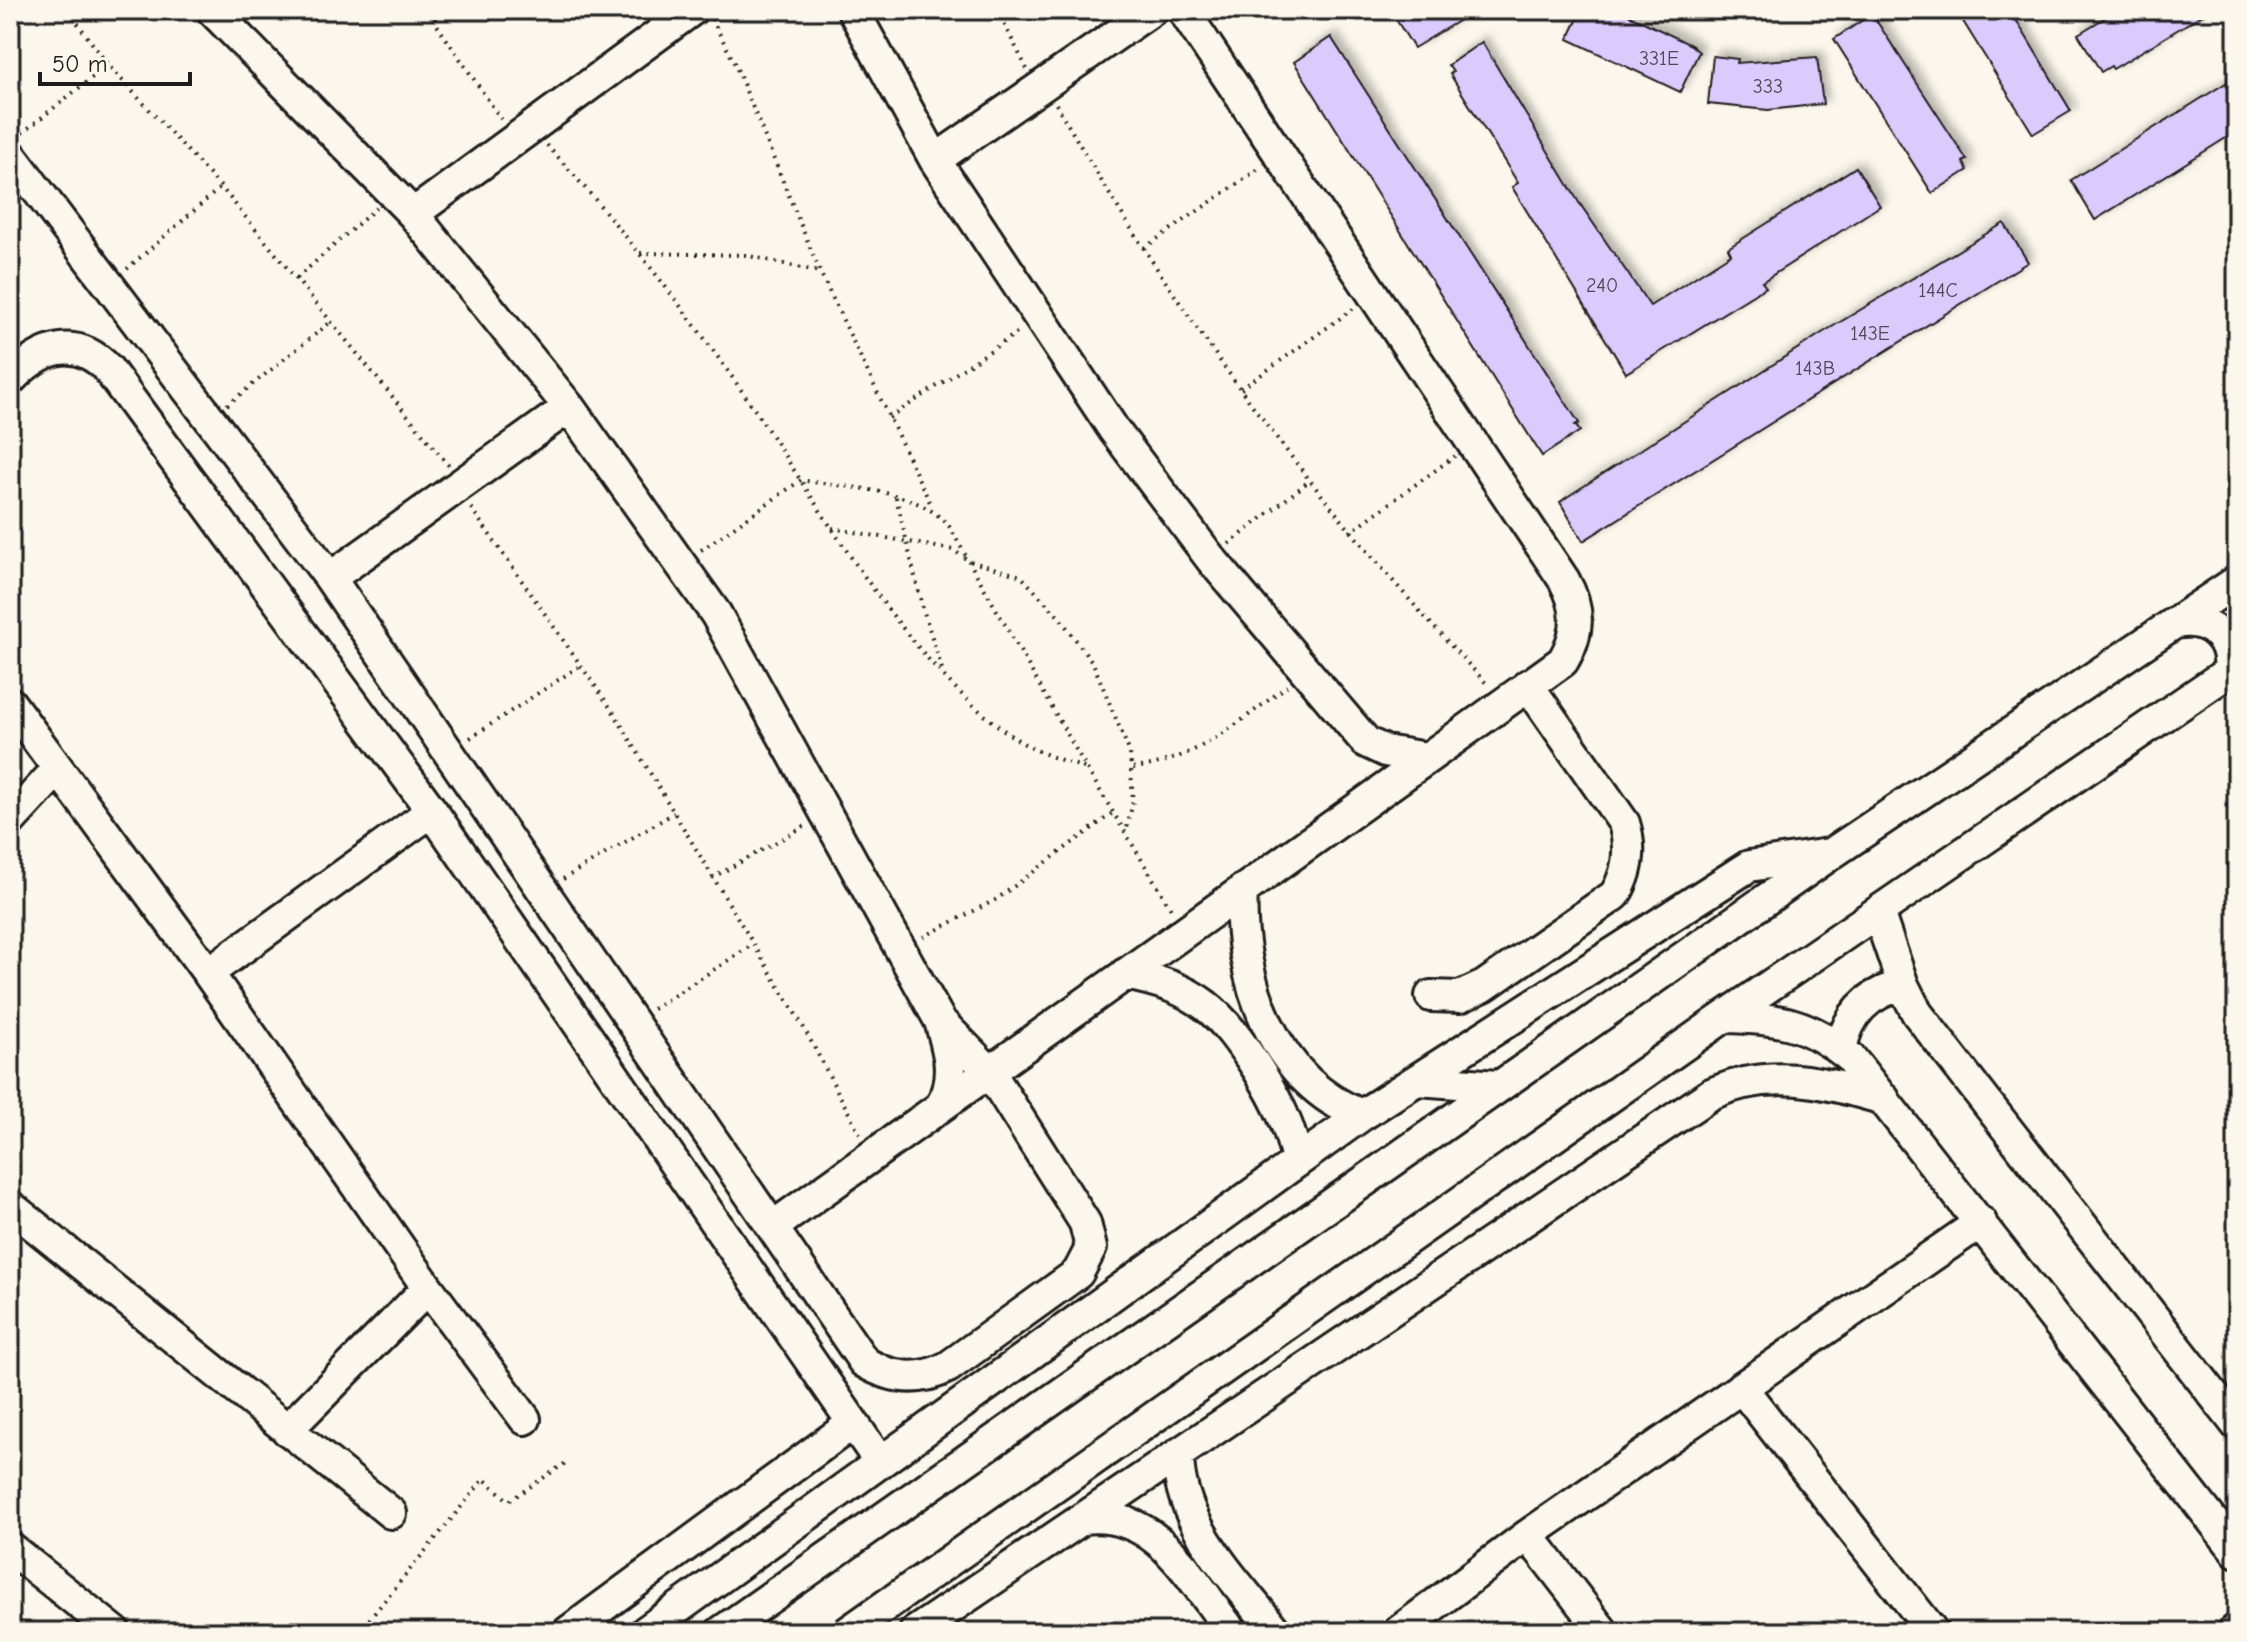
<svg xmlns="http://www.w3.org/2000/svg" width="2247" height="1642" viewBox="0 0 2247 1642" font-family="'Comic Neue',sans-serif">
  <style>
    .building { fill: #dbcafc; stroke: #1c1c1c; stroke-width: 2; filter: url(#shadow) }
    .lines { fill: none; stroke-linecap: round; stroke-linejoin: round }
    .minor-casing { stroke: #1c1c1c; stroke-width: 36 }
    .path { stroke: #1c1c1c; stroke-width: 4; stroke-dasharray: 2 6; stroke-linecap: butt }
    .minor { stroke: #fbf7ec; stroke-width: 30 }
    .labels { text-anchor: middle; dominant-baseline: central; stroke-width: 6; stroke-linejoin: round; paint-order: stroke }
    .number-label { font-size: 20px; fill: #4c4854 }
  </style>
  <defs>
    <filter id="shadow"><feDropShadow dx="5.5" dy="-5.5" stdDeviation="4" flood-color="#0004"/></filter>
  </defs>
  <rect width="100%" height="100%" fill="#fbf7ec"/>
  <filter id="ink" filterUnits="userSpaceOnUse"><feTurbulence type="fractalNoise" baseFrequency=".0125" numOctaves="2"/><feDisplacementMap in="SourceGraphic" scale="16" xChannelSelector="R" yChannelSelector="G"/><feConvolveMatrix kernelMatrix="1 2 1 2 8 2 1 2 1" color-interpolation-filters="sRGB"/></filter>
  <g filter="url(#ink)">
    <path class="building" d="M1390 10H1476L1414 48Z
      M1582 10H1619L1691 45 1699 52 1680 92 1568 39Z
      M1956 10H2010L2071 111 2033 134Z
      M2118 10H2210L2113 69 2111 66 2101 72 2078 34Z
      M1872 14 1967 160 1963 162 1968 170 1932 193 1834 39Z
      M1331 37 1579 423 1575 425 1580 431 1542 456 1294 62Z
      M1482 42 1578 201 1650 306 1731 254 1728 248 1856 167 1880 206 1762 282 1766 287 1626 373 1512 187 1518 183 1450 74 1453 72 1448 65Z
      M1713 56 1738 59 1737 63 1817 57 1823 104 1768 110 1708 104Z
      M2237 76V131L2095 220 2071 180Z
      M2004 223 2028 262 1583 541 1560 502 1567 497 1822 333Z"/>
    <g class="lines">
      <g class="minor-casing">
        <path id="minor" d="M212 10 413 214 569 407 716 614 940 1021C949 1052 956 1074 942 1104
          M853 10 935 160 1114 430 1211 559 1366 742 1385 751 1426 758
          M10 154 330 578 864 1362C892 1379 919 1382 948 1367L1078 1273 1091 1248 1085 1223 989 1071 940 1021
          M935 160 1152 10
          M413 214 692 10
          M10 380C40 348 75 334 108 369L432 811 880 1462
          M330 578 569 407
          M2176 623C2209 616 2233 639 2229 672
          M10 703 208 973 428 1288 525 1419
          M10 821 58 769
          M1242 890C1237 978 1274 1083 1362 1115
          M1878 912 1903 985 1917 1013 2237 1425
          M208 973 432 811
          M1125 974C1198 988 1220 1010 1259 1071 1277 1100 1291 1128 1297 1162
          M1431 996 1460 997 1484 986 1615 895C1629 872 1632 849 1624 823L1528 685
          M1724 1017C1778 1018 1808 1022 1850 1057L2237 1552
          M1841 1049C1848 1014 1868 993 1903 985
          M1418 1080 1498 1086
          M10 1206 391 1513
          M774 1226 1563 661C1580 632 1580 609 1564 580L1183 10
          M1741 1387 1933 1632
          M287 1430 428 1288
          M1178 1454C1178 1526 1235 1578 1276 1632
          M1083 1518C1158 1509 1191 1580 1232 1632
          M1528 1535 1603 1632
          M10 1548 115 1632
          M568 1632 853 1423
          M645 1632 1362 1115 1749 866 1829 854
          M721 1632 1831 854 2237 581
          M848 1632 1724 1017 2237 666
          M915 1632 1711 1094C1772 1067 1823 1082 1884 1099
          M1398 1632 1528 1535 1981 1222
          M2233 1632 2237 1629"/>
      </g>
      <path class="path" d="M68 10 108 65 221 187 449 466
        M433 10 437 25 501 119
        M997 10 1027 69
        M712 19 735 64 820 272 932 507
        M1056 104C1176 314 1321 511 1489 686
        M22 133 108 65
        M547 145C619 224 685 309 746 397 820 505 906 665 1015 738 1037 753 1062 760 1087 769
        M1144 248 1260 168
        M640 253 745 255 819 272
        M127 269 221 187
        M297 278 376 208
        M1241 389 1353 309
        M227 405 332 321
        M889 418 1020 331
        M896 497 922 606 943 672
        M471 508 614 713 804 1028 861 1136
        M832 528 953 550 969 561 1021 576 1059 617 1093 663 1130 753 1133 801 1126 833
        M1350 532 1455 456
        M1229 544 1309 481
        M701 550 801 480C849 489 915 487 949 526L1087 769 1173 912
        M470 738 581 665
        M1133 768C1195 761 1238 723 1287 686
        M712 878 805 826
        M563 879 674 813
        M923 937 997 899 1114 812
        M653 1009 752 945
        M359 1632 484 1479 509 1501 567 1462"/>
      <use href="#minor" class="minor"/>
    </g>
  </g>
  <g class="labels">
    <g class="number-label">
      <text x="1659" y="58">331E</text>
      <text x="1768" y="86">333</text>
      <text x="1602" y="285">240</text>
      <text x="1938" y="290">144C</text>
      <text x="1870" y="333">143E</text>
      <text x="1815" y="368">143B</text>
    </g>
  </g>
  <rect width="2247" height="1642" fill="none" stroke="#fbf7ec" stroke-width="40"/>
  <rect x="20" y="20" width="2207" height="1602" fill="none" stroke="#1c1c1c" stroke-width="3" filter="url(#ink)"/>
  <path d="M40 72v12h150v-12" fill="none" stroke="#1c1c1c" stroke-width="4"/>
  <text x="52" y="72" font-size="24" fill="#1c1c1c" stroke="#fbf7ec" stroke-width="6" paint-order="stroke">50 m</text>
</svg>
